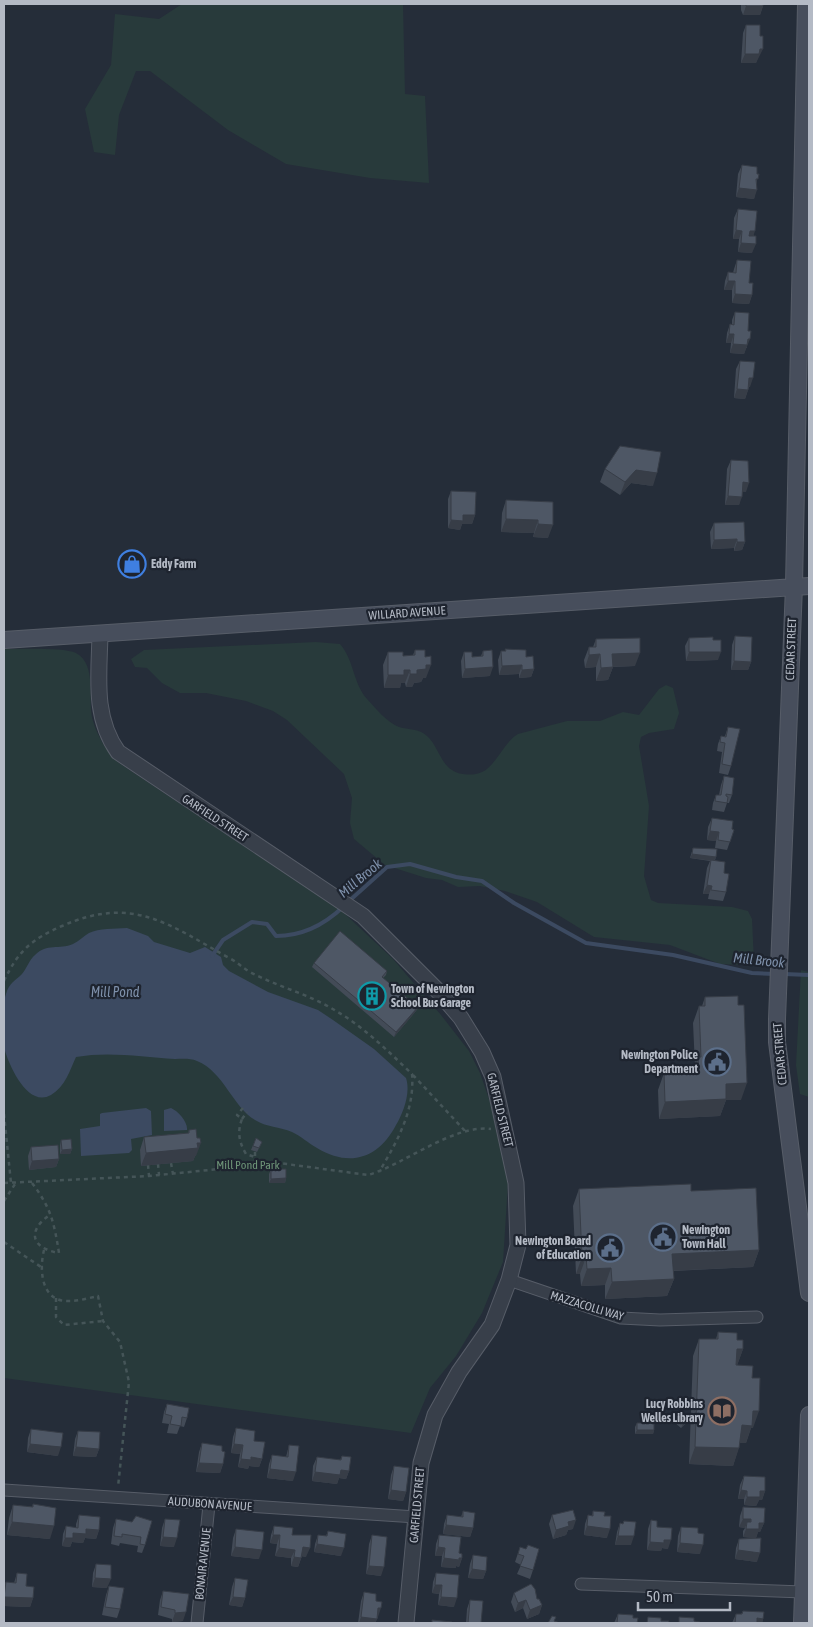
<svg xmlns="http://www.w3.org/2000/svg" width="813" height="1627" viewBox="0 0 813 1627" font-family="'Asap Condensed',sans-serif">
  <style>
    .green { fill: #283a3b }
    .water { fill: #3c4a61 }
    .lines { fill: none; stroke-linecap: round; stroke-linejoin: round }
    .stream { stroke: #3c4a61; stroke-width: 4 }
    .minor-casing { stroke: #575d68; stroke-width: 13 }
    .tertiary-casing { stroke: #575d68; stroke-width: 17 }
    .secondary-casing { stroke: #575d68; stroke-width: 18 }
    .path { stroke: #455558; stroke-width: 2.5; stroke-dasharray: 4 4; stroke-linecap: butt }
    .minor { stroke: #383f4a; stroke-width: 11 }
    .tertiary { stroke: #383f4a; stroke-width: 15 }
    .secondary { stroke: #474e5c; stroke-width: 16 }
    .wall { fill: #434b57 }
    .shaded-wall { fill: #373d47 }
    .building { fill: #4e5765; stroke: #373d47 }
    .labels { text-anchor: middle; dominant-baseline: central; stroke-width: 4.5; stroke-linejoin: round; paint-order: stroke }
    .poi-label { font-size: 12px; font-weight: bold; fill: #b4bac5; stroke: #1e242f; text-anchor: start }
    .street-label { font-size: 12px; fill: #b4bac5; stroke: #1e242f }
    .park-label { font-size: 12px; fill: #6d9477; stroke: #1e242f }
    .water-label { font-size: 14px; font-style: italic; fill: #7e90aa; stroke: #1e242f }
  </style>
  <rect width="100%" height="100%" fill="#252d39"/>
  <path class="green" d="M182 4H403L405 94 425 96 429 183 370 178 286 164 228 130 150 71H136L119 115 115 155 94 152 85 109 111 65 115 14 159 19Z
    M316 642 340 644C354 660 353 683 367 699 375 708 388 723 399 727 406 729 415 729 421 732 441 742 438 771 463 774 470 775 475 775 482 772 495 767 504 742 518 734L567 721H600L623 712 639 715 659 689 666 685 673 688 679 713 674 729 649 733 641 737 639 746 649 806 644 876 651 900 658 903 732 907 748 911 752 919 754 962 746 965 720 964 670 945 594 937 537 902 505 891 480 886 458 887 442 880 426 878 385 865 354 839 350 823 352 798 344 774 287 720 273 711 246 701 206 693H180L162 683 147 668 135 667 131 659 144 650Z
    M4 649C19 649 64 647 76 653 98 665 87 702 93 721 98 738 107 751 119 763L344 913 393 959 441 1015 469 1051 480 1073 490 1102 508 1183 503 1262 482 1313 456 1356 430 1388 411 1433 4 1378Z
    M801 970 809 972V1097L800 1094 796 1065Z"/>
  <path class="water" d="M127 928 148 936 154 942 190 953 205 947 221 957 223 965 229 971 268 992 318 1010 333 1020 374 1049 406 1078C411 1093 403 1113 396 1125 379 1158 350 1168 317 1148 308 1143 301 1136 292 1132 280 1127 266 1127 255 1120 232 1106 224 1072 197 1061 190 1058 182 1059 175 1059 143 1057 108 1051 76 1057 70 1070 65 1087 51 1095 28 1108 10 1067 5 1051 1 1036 1 1008 6 994 9 983 15 981 22 974 27 968 29 960 35 955 47 943 59 950 73 944 79 941 84 936 89 933 99 928 115 929 127 928Z
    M146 1108 151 1111 152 1135 131 1139 132 1150 129 1153 81 1156 80 1129 100 1126V1114L102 1113Z
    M171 1108C178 1111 188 1122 187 1130L164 1131V1110Z"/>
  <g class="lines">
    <path class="stream" d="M348 902 387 867 410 864 456 877 482 881 514 903 586 943 673 955 752 973 775 974
      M212 956 223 940 252 922 267 924 276 936C302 936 324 925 343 907
      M784 974 809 975"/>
    <g class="minor-casing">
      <path id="minor" d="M509 1280 621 1318 660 1320 757 1317
        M4 1490 416 1517
        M581 1584 803 1592
        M197 1623 209 1505"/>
    </g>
    <g class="tertiary-casing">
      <path id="tertiary" d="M100 635C99 676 93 717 118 752L363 916 437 990 461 1018 482 1052 493 1077 516 1183 518 1245 509 1280 492 1325 459 1372 435 1415 421 1463 406 1623"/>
    </g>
    <g class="secondary-casing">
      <path id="secondary" d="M806 4 794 586 777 1019V1042L809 1293
        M4 640 809 586
        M802 1623 809 1415"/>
    </g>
    <path class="path" d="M4 981C18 951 32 939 62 926 134 894 171 926 231 959 238 963 243 968 250 972 278 987 309 994 336 1011 364 1027 389 1052 412 1074 415 1110 397 1142 379 1172
      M413 1075 466 1132
      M243 1108 237 1115 242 1119C237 1132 239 1142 246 1154L255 1157V1165
      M4 1114 11 1183
      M242 1119 247 1112
      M255 1152V1157
      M171 1163 173 1174
      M158 1164 159 1175
      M148 1165 149 1176
      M4 1183 149 1176 279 1163 368 1175C403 1165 454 1124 491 1129
      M32 1183C51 1208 54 1222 59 1253 30 1248 27 1230 51 1214
      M4 1201 15 1184
      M4 1242 41 1267
      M44 1250C39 1270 41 1303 70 1301 79 1301 89 1298 98 1296L103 1321 120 1342 129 1382 118 1487
      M56 1298V1317L64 1325 103 1321"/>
    <use href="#minor" class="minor"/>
    <use href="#tertiary" class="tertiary"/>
    <use href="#secondary" class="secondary"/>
  </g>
  <path class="wall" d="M741 4H763V6L760 15H743L741 10Z
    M746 25 759 57H758L756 63H741L743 33Z
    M742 165 757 174V184L754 199 736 197 738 174Z
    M738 209 754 236 752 253 738 252 739 239H733L734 218Z
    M737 260 749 283 752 295 749 304 732 303V290H724L725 281 728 272 733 273 734 269Z
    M735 312 747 348H746L744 354 730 353 731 343H726L727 333 730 324H732V320Z
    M740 361 750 387H749L745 399 734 398 736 369Z
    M731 460 746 492 742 491 739 505H725L727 469Z
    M605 469 653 486 631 483 620 495 600 482Z
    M451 491 475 515 472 524H462L460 530 448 528V499Z
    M506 500 553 502 548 538 533 537 534 533 501 532 502 513Z
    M714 523 745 542 742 550 734 551V548L711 549 710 532Z
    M131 556 138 567 130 568 129 561Z
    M735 636 751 662 748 670H731L732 645Z
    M689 638 713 640 718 660 686 661 685 646Z
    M596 639 635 666 613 667 608 680 596 681V667L585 668 584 660 589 647H593Z
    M505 649 526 657 534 669 531 677 519 678V674L499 675 498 660 501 651H505Z
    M415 650 426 678H423L421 682 414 683 412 687H406L405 683H401L400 688H384L383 665 388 652 403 656 413 655Z
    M483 651 490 676 462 678 461 661 464 652 472 657 481 656Z
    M728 727 731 766 728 775 719 773 722 752 717 751 718 744 721 736H725Z
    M724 776 732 795 729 803H727L724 812 712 810 713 803 716 795H719L721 785Z
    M712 818 732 829 734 830 727 850 715 848 716 841 707 840 708 827Z
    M693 848 716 857 715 860 724 873 726 892 723 901 708 899 709 894H703L707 868 710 861 690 858Z
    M314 963 387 971 386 975 383 978 418 1007 416 1011 394 1037 312 967Z
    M705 997 741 1100H726L720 1116 659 1119 658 1090 664 1073 693 1072 695 1066 693 1023 699 1006H702Z
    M189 1130 196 1156H195L193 1161 141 1166 140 1150 144 1137 188 1133Z
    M256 1138 262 1142 257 1152 251 1150Z
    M61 1140 72 1149 70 1154H60V1145Z
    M31 1147 59 1159 56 1167 29 1170 28 1156Z
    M271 1169 286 1178 285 1183H269V1174Z
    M579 1189 691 1191 759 1250 753 1267 673 1271 674 1279 667 1296 605 1299V1285L581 1286 580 1274H576L573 1206Z
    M718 1332 737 1340 743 1349 737 1365 752 1378 753 1428H751L746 1443H740L733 1466 689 1464 693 1356 699 1339H716Z
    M167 1404 187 1418 184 1427 180 1426 177 1434 167 1433 169 1424 162 1423 164 1412Z
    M676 1417 686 1423 681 1428 674 1422Z
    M637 1423 654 1430 653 1434H635V1427Z
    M236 1428 254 1441 262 1459 259 1467 249 1466 248 1469 238 1467 240 1454 231 1453 233 1437Z
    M31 1429 58 1456 27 1452 28 1438Z
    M78 1431 99 1449 96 1457 73 1456 75 1439Z
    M202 1443 222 1451 223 1464 220 1473 196 1472 199 1452Z
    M289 1445 293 1481 267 1478 269 1464 272 1455 286 1457Z
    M342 1456 349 1471 346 1479 339 1478 337 1484 312 1481 313 1466 317 1457 340 1460Z
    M394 1466 406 1492 403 1501 388 1499 391 1475Z
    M744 1476 765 1491 762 1500H759L756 1506 744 1505V1499H738L740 1485Z
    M33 1504 50 1539 7 1535 9 1518 13 1505 32 1507Z
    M743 1507 764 1523 760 1532H758L756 1538 757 1562 735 1559 736 1548 739 1539 755 1538 743 1537V1531L745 1528 739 1527 740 1516Z
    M463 1511 473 1528 470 1537 443 1534 444 1524 447 1515 461 1517Z
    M593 1511 604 1516 607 1538 584 1535 585 1524 588 1515 592 1516Z
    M79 1515 99 1530 96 1539 85 1538 83 1543 72 1542 70 1547 62 1546 63 1534 66 1526 76 1528V1524Z
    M552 1515 573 1529 568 1530 566 1535 553 1539 549 1524Z
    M116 1519 132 1522 145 1545 142 1553 137 1552 138 1546 120 1543 119 1546 111 1544 113 1528Z
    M165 1519 174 1547 160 1546 162 1528Z
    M651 1520 657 1527 668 1549 662 1548 661 1551 647 1550 648 1529Z
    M624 1521 631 1545H615L617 1532 620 1523 622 1524Z
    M274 1526 292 1535 306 1557 302 1556 298 1567 291 1566V1558L275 1556 277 1544 270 1543 271 1535Z
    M681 1527 698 1533 700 1554 677 1552 678 1536Z
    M236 1529 259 1559 231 1556 233 1538Z
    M328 1531 341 1556 314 1552 315 1544 318 1535 326 1536Z
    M372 1535 381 1576 366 1574 369 1544Z
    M439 1535 459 1553 462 1558 459 1567 456 1566V1568L441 1567 442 1556H435L436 1544Z
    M520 1547 533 1570 530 1579 517 1574 521 1565 515 1562Z
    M473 1555 486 1571 483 1579 468 1578 470 1564Z
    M96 1564 107 1588 92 1587 93 1573Z
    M17 1573 33 1598 30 1607 4 1606V1587L6 1582 14 1583Z
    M436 1573 454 1607 438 1605 439 1594 432 1593 433 1582Z
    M235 1578 245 1598 242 1607 229 1605 232 1587Z
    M109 1586 120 1609 117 1618 102 1615 106 1595Z
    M163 1591 183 1621 172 1622V1619L158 1615 160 1600Z
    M364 1592 376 1601 378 1617 375 1623H358L361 1601Z
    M514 1593 537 1599 542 1605 539 1614 527 1619 523 1608 515 1612 511 1602Z
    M470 1600 481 1623H466L467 1609Z
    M743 1611 763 1619 762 1623H732L736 1614H741Z
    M618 1614 633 1618 637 1623H614Z"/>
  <path class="shaded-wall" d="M746 6H763L760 15H743Z
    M760 49H763L756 63H741L745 54Z
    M739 188 757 190 754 199 736 197Z
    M736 230 742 231 739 239H733Z
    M750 231H755L752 240H747Z
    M741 243 756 244 752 253 738 252Z
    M728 281H735L732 290H724Z
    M735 294 752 295 749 304 732 303Z
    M729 334H734L731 343H726Z
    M748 339H750L744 354 730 353 733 344Z
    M749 378H753L750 387H746Z
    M737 389 748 390 745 399 734 398Z
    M636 470 657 473 653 486 631 483 620 495 625 482Z
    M743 482 749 483 746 492 740 491Z
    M728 496 742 497 739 505H725Z
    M463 515H475L472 524H462L460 530 448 528 451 520Z
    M506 519 538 520 534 533 501 532Z
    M538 524 553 525 548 538 533 537Z
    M737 539 734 548 711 549 714 540Z
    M737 542H745L742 550 734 551Z
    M139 563 138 567 130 568 131 564Z
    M689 652H721L718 660 686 661Z
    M640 653 635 666 608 667 612 654Z
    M600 654 596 667 585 668 589 655Z
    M734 661 751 662 748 670H731Z
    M426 665H431L426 678H423L421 682 414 683 412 687H406L410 674Z
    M522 665 519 674 499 675 502 666Z
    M493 667 490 676 462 678 465 669Z
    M613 667 608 680 596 681 601 668Z
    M534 669 531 677 519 678 522 670Z
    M404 670H410L405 683H401L400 688H384L388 675Z
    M710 831 719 832 716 841 707 840Z
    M692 854 716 857 714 861 690 858Z
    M707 885 712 886 709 894H703Z
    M418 1007 416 1011 394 1037 396 1032Z
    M747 1083 741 1100H726L720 1116 659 1119 665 1102 726 1084Z
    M197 1143H201L196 1156H195L193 1161 141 1166 146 1153Z
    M72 1149 70 1154H60L62 1150Z
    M59 1159 56 1167 29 1170 32 1161Z
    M286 1178 285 1183H269L271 1179Z
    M759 1250 753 1267 666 1271 672 1254Z
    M582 1257H586L580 1274H576Z
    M611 1268 605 1285 581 1286 587 1269Z
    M674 1279 667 1296 605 1299 612 1282Z
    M737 1349H743L737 1366H730Z
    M753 1411H759L753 1428H751L746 1443H736L742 1425Z
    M688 1419 686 1423 681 1428 683 1424Z
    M637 1430H654L653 1434H635Z
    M30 1444 61 1447 58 1456 27 1452Z
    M234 1444 243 1445 240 1454 231 1453Z
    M76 1447 99 1449 96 1457 73 1456Z
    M695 1447 739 1448 733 1466 689 1464Z
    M251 1457 262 1459 259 1467 249 1466 248 1469 238 1467 241 1459Z
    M199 1463 223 1464 220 1473 196 1472Z
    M270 1469 296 1472 293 1481 267 1478Z
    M341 1470 349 1471 346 1479 339 1478 337 1484 312 1481 315 1472Z
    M391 1490 406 1492 403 1501 388 1499Z
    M741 1490 747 1491 744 1499H738Z
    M760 1491H765L762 1500H759L756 1506 744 1505 747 1497Z
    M743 1519H751L748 1528 747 1522 745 1528 739 1527Z
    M576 1520 573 1529 568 1530 566 1535 553 1539 556 1530 568 1522Z
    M12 1522 54 1526 50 1539 7 1535Z
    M759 1523H764L760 1532H758L756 1538 743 1537 746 1529Z
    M446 1525 473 1528 470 1537 443 1534Z
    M587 1526 610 1529 607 1538 584 1535Z
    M86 1529 99 1530 96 1539 85 1538 83 1543 72 1542 70 1547 62 1546 65 1538 73 1533Z
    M273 1535H280L277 1544 270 1543Z
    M618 1536H634L631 1545H615Z
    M163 1537 177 1538 174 1547 160 1546Z
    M664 1540H671L668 1549 662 1548 661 1551 647 1550 650 1542Z
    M680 1543 703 1545 700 1554 677 1552Z
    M317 1544 344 1548 341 1556 314 1552Z
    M235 1547 262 1550 259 1559 231 1556Z
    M303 1547 310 1548 306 1557 299 1556Z
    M438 1547 445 1548 442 1556H435Z
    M279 1548 295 1550 291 1558 275 1556Z
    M738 1550 760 1553 757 1562 735 1559Z
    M294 1557 301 1558 298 1567 291 1566Z
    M444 1558H462L459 1567 456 1566V1568L441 1567Z
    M369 1566 384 1567 381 1576 366 1574Z
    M472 1569 486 1571 483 1579 468 1578Z
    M95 1578 111 1579 107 1588 92 1587Z
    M435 1585H442L439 1594 432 1593Z
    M4 1597 33 1598 30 1607 4 1606Z
    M233 1597 245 1598 242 1607 229 1605Z
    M441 1597 457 1598 454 1607 438 1605Z
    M526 1600 523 1608 515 1612 518 1603Z
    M542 1605 539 1614 527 1619 530 1610Z
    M378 1608H381L378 1617 375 1616Z
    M186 1612 183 1621 172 1622 175 1613Z
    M361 1617 377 1619 375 1623H359Z
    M757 1618 763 1619 762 1623H755Z"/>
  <path class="building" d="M746 4H763V6H746Z
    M746 25H760V36H763V49H760L759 54H745Z
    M742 165 757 167V174H759L758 179H756L757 190 739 188Z
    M738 209 757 211 755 231H750L749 236H756V244L741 243 742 231 736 230Z
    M737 260 751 261 749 283H753L752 295 735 294V281H728V272L736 273Z
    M735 312 749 313 748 331H751L750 339H748L747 345 733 344 734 334H729L730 324 734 325Z
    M740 361 755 362 753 378H749L748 390 737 389Z
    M620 446 661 452 657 473 636 470 625 482 605 469Z
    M731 460 748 461 749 483 743 482 742 497 728 496Z
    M451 491 476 492 475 515H463V521L451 520Z
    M506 500 553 502V525L538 524V520L506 519Z
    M744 522 745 542H737V539L714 540V523Z
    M131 556H139V563L131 564Z
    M735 636 752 637 751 662 734 661Z
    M713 637V640H721V652H689V638Z
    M640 638V653L612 654 613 667 601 668 600 654 589 655V647H596V639Z
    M505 649 526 650V657L533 656 534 669 522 670V665L502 666 501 651H506Z
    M415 650H425V657L431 656V665H426V669L417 670V674H410V670H404V675H388V652H403V656L415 655Z
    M492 650 493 667 465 669 464 652H472V657L483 656V651Z
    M728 727 740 729 731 766 722 764 725 743 720 742 721 736 726 737Z
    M724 776 734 778 732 795 726 794V796L728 797 727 803 715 801 716 795H721Z
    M712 818 733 821 732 829 734 830 730 842 718 840 719 832 710 831Z
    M693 848 717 849 716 857 692 854Z
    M711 860 725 862 724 873 729 874 726 892 711 890 712 886 707 885Z
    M340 931 387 971 382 977 418 1007 396 1032 314 963Z
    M738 996V1005H744L747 1083 726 1084V1099L665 1102 664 1073 699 1072 698 1057H701L699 1006H705V997Z
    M196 1129 197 1138H200L201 1143H197L198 1148 146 1153 144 1137 189 1133V1130Z
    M256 1138 262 1142 259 1148 253 1146Z
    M71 1139 72 1149 62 1150 61 1140Z
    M58 1145 59 1159 32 1161 31 1147Z
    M271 1169H286V1178L271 1179Z
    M691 1184V1191L756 1188 759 1250 672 1254 674 1279 612 1282 611 1268 587 1269 586 1257H582L579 1189Z
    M718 1332 737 1333V1340H743V1349H737L736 1365 753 1366 752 1378H760L759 1411H753L752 1426 742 1425 739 1448 695 1447 699 1339H718Z
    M167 1404 189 1408 187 1418 182 1417 181 1426 170 1424 172 1416 165 1414Z
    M680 1412 688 1419 683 1424 676 1417Z
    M637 1423H654V1430H637Z
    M236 1428 255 1431 254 1441 265 1442 262 1459 251 1457V1460L241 1459 243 1445 234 1444Z
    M31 1429 63 1433 61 1447 30 1444Z
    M78 1431 100 1432 99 1449 76 1447Z
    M202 1443 222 1446V1451L225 1452 223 1464 199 1463Z
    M289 1445 299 1446 296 1472 270 1469 272 1455 288 1457Z
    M342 1456 351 1457 349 1471 341 1470 340 1475 315 1472 317 1457 341 1460Z
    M394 1466 409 1468 406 1492 391 1490Z
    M744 1476 765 1477V1491H760V1497H747V1491L741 1490Z
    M33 1504 56 1508 54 1526 12 1522 13 1505 33 1507Z
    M743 1507 765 1508 764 1523H759V1529H746L747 1522H751V1519H743Z
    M573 1510 576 1520 568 1522 569 1526 556 1530 552 1515Z
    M463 1511 475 1513 473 1528 446 1525 447 1515 463 1517Z
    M593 1511 605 1512 604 1516H611L610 1529 587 1526 588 1515 593 1516Z
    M79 1515 100 1517 99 1530 86 1529V1534L73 1533V1538H65L66 1526 78 1528Z
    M136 1516 152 1521 145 1545 140 1544 141 1537 122 1534V1537L114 1536 116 1519 132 1522Z
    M165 1519 180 1520 177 1538 163 1537Z
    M651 1520 657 1521V1527L672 1528 671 1540H664V1543L650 1542Z
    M624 1521 636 1522 634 1536H618L620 1523 623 1524Z
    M274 1526 293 1528 292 1535H311L310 1548 303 1547 301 1558 294 1557 295 1550 279 1548 280 1535H273Z
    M681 1527 698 1528V1533L704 1534 703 1545 680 1543Z
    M236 1529 264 1532 262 1550 235 1547Z
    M328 1531 346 1534 344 1548 317 1544 318 1535 327 1536Z
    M372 1535 387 1537 384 1567 369 1566Z
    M439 1535 461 1537 459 1553 462 1554V1558H459V1560L444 1558 445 1548 438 1547Z
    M761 1538 760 1553 738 1550 739 1539Z
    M528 1545 539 1549 533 1570 520 1566 524 1556 518 1554 520 1547 526 1549Z
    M473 1555 487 1557 486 1571 472 1569Z
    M96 1564 111 1565V1579L95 1578Z
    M17 1573 27 1574 26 1586 34 1587 33 1598 4 1597 6 1582 16 1583Z
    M436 1573 459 1575 457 1598 441 1597 442 1585H435Z
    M235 1578 248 1580 245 1598 233 1597Z
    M531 1584 535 1589 537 1599H539L542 1605 530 1610 526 1600 518 1603 514 1593Z
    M109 1586 124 1588 120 1609 105 1607Z
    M163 1591 189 1594 186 1612 175 1613V1610L161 1607Z
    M364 1592 376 1594V1601L382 1602 381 1608H378L377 1619 361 1617Z
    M470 1600 483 1601 481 1623H468Z
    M743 1611 764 1612 763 1619 757 1618V1623H735L736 1614H742Z
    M618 1614 633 1615V1618H638L637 1623H617Z
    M552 1616 556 1617 554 1621 560 1623H548Z
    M648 1617 661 1618V1621H669L668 1623H647Z
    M679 1617 694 1618V1621L700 1622V1623H679Z
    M432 1620 452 1622 451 1623H432Z"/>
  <defs>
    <g id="shop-ring" transform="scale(1.4375)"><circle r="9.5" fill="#1e242f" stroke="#3f7fe0" stroke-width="1.5"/><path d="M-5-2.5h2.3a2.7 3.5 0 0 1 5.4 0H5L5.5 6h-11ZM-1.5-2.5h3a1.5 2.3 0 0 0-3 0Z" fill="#3f7fe0"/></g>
    <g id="building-ring" transform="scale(1.4375)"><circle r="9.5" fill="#1e242f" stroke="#0f9aa8" stroke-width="1.5"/><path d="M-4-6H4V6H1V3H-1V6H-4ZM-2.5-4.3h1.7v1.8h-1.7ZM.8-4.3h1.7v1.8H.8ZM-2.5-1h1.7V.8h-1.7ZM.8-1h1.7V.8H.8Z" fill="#0f9aa8"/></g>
    <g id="civic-ring" transform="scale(1.4375)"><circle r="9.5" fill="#1e242f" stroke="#5c6f8a" stroke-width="1.5"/><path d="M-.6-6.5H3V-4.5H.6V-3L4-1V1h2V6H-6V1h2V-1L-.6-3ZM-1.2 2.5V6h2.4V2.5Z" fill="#5c6f8a"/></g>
    <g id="library-ring" transform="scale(1.4375)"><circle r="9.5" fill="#1e242f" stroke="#8d6e63" stroke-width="1.5"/><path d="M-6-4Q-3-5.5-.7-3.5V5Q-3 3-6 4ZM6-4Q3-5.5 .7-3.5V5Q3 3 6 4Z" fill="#8d6e63"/></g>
  </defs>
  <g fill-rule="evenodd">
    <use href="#shop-ring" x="132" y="564"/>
    <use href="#building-ring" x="372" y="996"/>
    <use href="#civic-ring" x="717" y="1062"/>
    <use href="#civic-ring" x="663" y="1237"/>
    <use href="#civic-ring" x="610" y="1248"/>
    <use href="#library-ring" x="722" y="1411"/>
  </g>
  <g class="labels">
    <g class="poi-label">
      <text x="151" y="564">Eddy Farm</text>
      <text x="391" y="989">Town of Newington<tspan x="391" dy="14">School Bus Garage</tspan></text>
      <text x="698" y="1055" text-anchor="end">Newington Police<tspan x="698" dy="14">Department</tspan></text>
      <text x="682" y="1230">Newington<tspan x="682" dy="14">Town Hall</tspan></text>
      <text x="591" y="1241" text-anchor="end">Newington Board<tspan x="591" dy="14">of Education</tspan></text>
      <text x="703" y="1404" text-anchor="end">Lucy Robbins<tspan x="703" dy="14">Welles Library</tspan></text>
    </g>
    <g class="street-label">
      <text transform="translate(407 613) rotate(-4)">WILLARD AVENUE</text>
      <text transform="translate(791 649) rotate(-88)">CEDAR STREET</text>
      <text transform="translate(215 818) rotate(33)">GARFIELD STREET</text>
      <text transform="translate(780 1054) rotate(-95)">CEDAR STREET</text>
      <text transform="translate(500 1110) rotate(76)">GARFIELD STREET</text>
      <text transform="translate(587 1306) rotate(17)">MAZZACOLLI WAY</text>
      <text transform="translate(210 1504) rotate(4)">AUDUBON AVENUE</text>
      <text transform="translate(417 1505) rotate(-85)">GARFIELD STREET</text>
      <text transform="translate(203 1564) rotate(-84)">BONAIR AVENUE</text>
    </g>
    <g class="park-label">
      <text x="248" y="1165">Mill Pond Park</text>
    </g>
    <g class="water-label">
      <text transform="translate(360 878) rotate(-40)">Mill Brook</text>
      <text transform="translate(759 960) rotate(6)">Mill Brook</text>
      <text x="115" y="992">Mill Pond</text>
    </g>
  </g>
  <rect width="813" height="1627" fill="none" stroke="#b4bac5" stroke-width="10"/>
  <path d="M638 1602v8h92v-8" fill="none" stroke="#b4bac5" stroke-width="2.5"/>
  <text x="646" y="1602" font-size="15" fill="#b4bac5" stroke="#1e242f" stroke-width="4" paint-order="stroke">50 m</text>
</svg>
